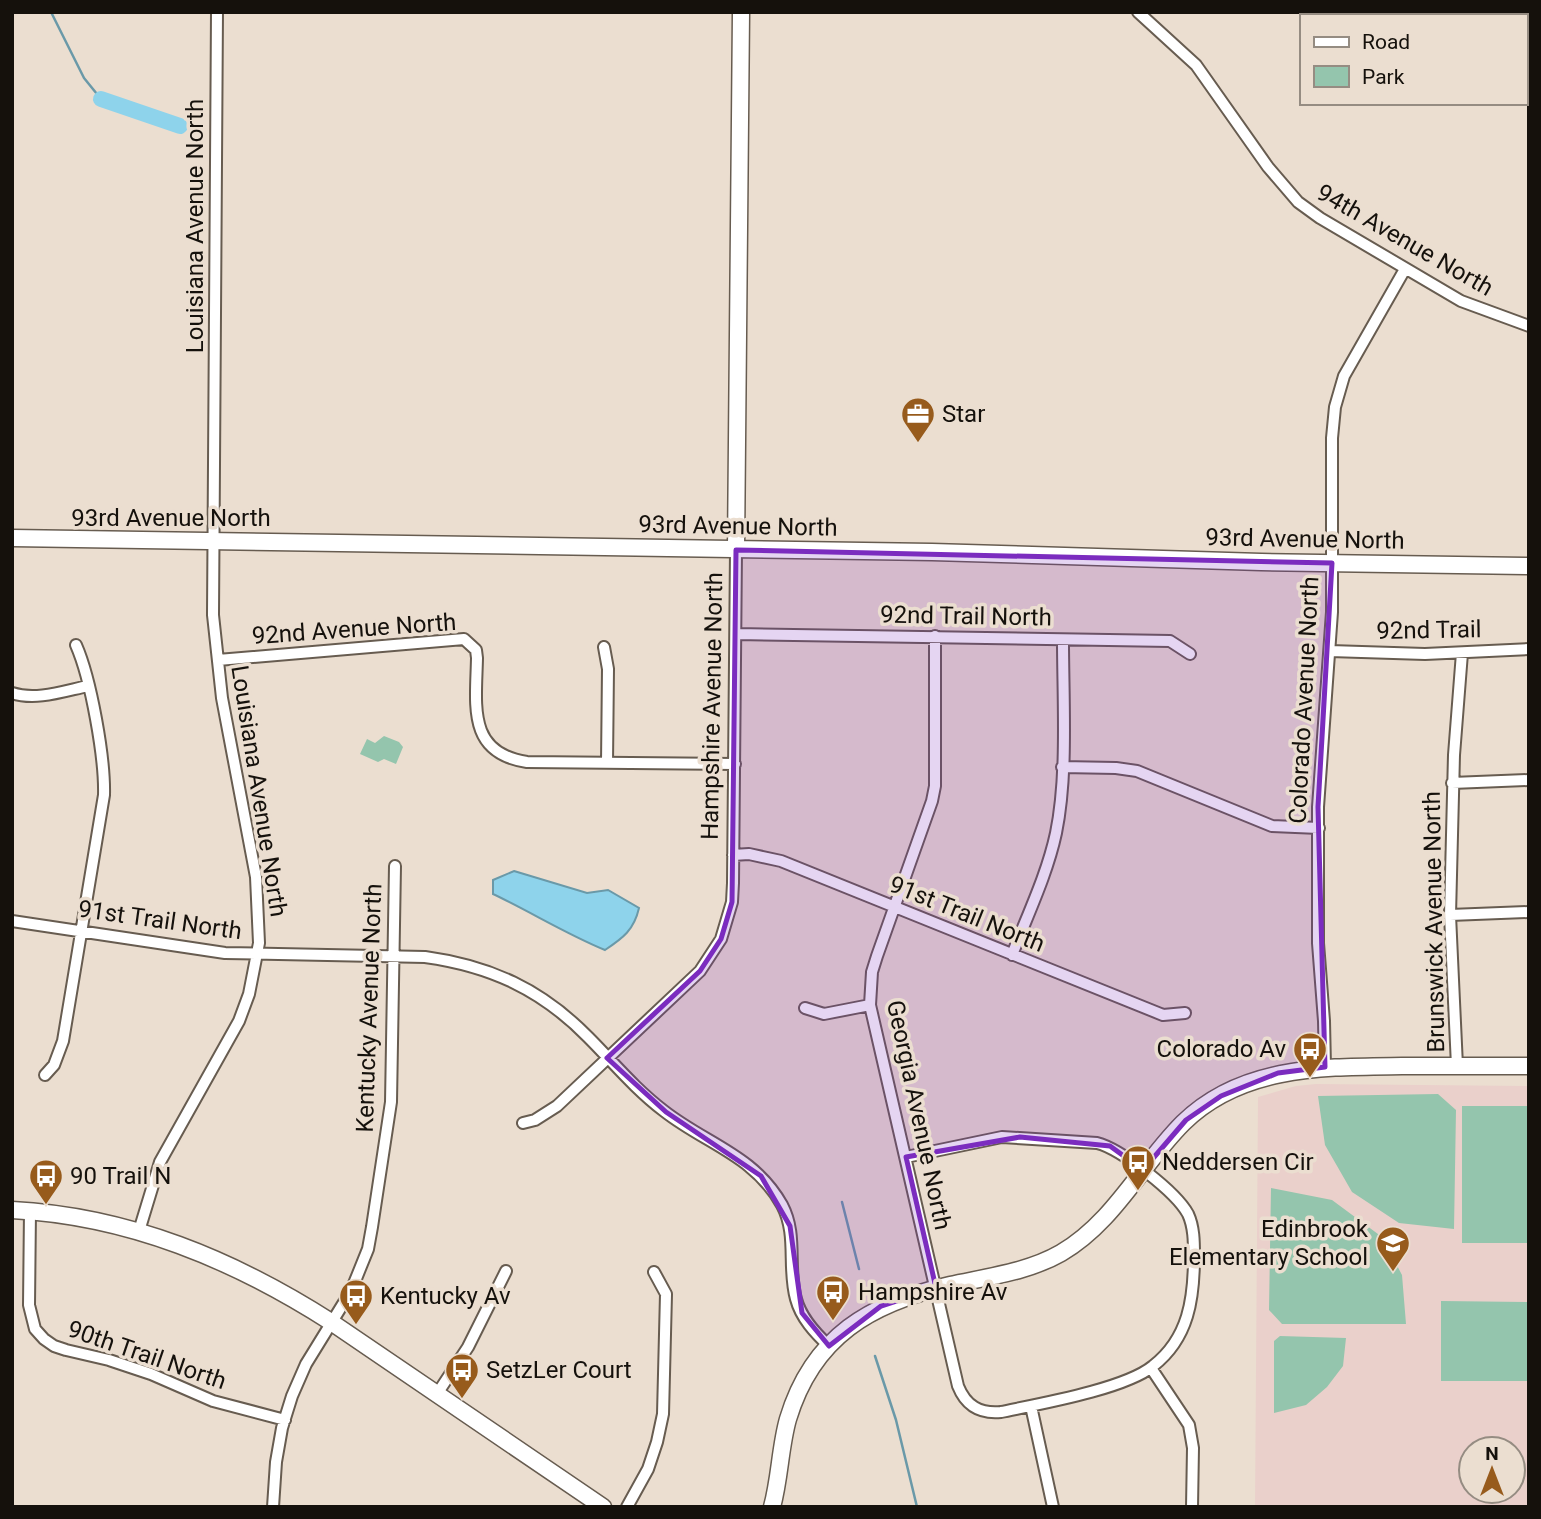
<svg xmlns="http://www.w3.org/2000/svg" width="1541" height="1519" viewBox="0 0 1541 1519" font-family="Roboto,sans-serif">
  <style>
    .education { fill: #ead0cb; fill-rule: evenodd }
    .green { fill: #94c5ad }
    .water { fill: #8ed3eb; stroke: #6a99a8; stroke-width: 2 }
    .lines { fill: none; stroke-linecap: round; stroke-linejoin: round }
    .stream { stroke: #6a99a8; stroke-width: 2.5 }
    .river { stroke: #8ed3eb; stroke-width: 16 }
    .street-casing { stroke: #675c50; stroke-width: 14 }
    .secondary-casing { stroke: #675c50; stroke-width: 19 }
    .street { stroke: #fff; stroke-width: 10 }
    .secondary { stroke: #fff; stroke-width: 16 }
    .marked { fill: #7b2cbf; fill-opacity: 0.2; stroke: #7b2cbf; stroke-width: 5; stroke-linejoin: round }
    .labels { text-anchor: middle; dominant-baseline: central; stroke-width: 7; stroke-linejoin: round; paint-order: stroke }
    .street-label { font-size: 24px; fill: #15110c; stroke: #ebded0 }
    .poi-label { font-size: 24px; fill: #15110c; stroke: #ebded0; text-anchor: start }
  </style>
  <rect width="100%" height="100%" fill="#ebded0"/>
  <path class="education" d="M1316 1084 1529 1086V1507H1255L1258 1097 1296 1086ZM1471 1449H1513V1491H1471Z"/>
  <path class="green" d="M384 736 399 742 403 747 396 764 384 759 378 762 360 754 367 739 375 743Z
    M1438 1094 1456 1110 1454 1229 1399 1223 1352 1192 1325 1145 1318 1096Z
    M1462 1106H1529V1243H1462Z
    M1271 1188 1332 1200 1382 1237 1402 1275 1406 1324H1282L1269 1310Z
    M1441 1301 1527 1302V1381H1441Z
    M1280 1336 1346 1338 1343 1366 1327 1387 1306 1405 1274 1413V1341Z"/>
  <path class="water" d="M514 871 587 893 608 890 639 908C634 930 623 938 605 950 566 934 531 912 493 894V880Z"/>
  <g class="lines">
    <path class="stream" d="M51 12 84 78 101 99
      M842 1202 859 1269
      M875 1356 896 1420 917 1507"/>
    <path class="river" d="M101 99 180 126"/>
    <g class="street-casing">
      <path id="street" d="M1138 12 1196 65 1268 167 1298 202 1320 218 1461 301 1529 326
        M737 634 1170 641 1190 654
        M604 647 608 669 607 763
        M1330 651 1425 654 1529 649
        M218 660 464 639 476 650 477 658C476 706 467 753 527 762L735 764
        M12 693C36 701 64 691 88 686
        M1062 767 1116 768 1137 771 1272 826 1319 828
        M1452 783 1529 780
        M733 855 749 854 781 861 1163 1015 1185 1013
        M1450 915 1529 912
        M12 921 225 953 425 957C490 966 541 989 588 1037 613 1062 635 1089 664 1111 706 1144 754 1155 782 1205 798 1235 787 1267 796 1299 801 1318 815 1333 829 1346
        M1012 955C1027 916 1047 875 1056 833 1068 775 1063 700 1063 640
        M805 1008 824 1014 870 1005
        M1457 1066 1450 915 1454 755 1462 653
        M1325 1067 1324 1021 1318 943V807L1332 612V438L1335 407 1344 376 1405 269
        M45 1075 54 1065 63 1041 104 795C105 758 91 679 76 645
        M523 1123 535 1120 557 1106 700 971 721 939 732 902 733 883 736 550
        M906 1157 1002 1137 1097 1143C1121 1149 1176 1192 1188 1214 1194 1227 1194 1242 1194 1256 1194 1298 1189 1338 1153 1366 1125 1389 1039 1404 1001 1412 980 1414 966 1406 958 1386L870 1005 872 972 877 956 932 801 935 786V636
        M30 1211 29 1305 35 1329 44 1339 54 1346 66 1350 109 1360 151 1374 213 1401 285 1420
        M139 1231 160 1162 239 1021 249 994 259 943 256 877 222 698 213 615 217 12
        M1151 1368 1189 1425 1193 1448 1192 1507
        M437 1394 468 1347 506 1271
        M1031 1406 1053 1507
        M273 1507 276 1462 282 1428 292 1396 306 1364 351 1291 368 1249 372 1227 391 1102 395 866
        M627 1507 648 1469 657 1442 663 1414 666 1294 654 1272"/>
    </g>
    <g class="secondary-casing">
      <path id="secondary" d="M12 538 932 552 1261 562 1529 566
        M736 550 741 12
        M12 1210C129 1216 234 1260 331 1322L603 1507
        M772 1507C780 1478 780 1447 788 1419 813 1336 871 1303 950 1285 987 1277 1028 1272 1061 1253 1114 1222 1141 1165 1183 1123 1242 1065 1325 1067 1402 1066 1444 1066 1486 1066 1529 1066"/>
    </g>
    <use href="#street" class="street"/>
    <use href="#secondary" class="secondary"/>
  </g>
  <path class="marked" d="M736 550 1332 563 1318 807 1325 1067 1278 1073 1221 1096 1186 1120 1143 1170 1110 1146 1020 1137 906 1157 936 1288 881 1306 829 1346 802 1313 790 1226 761 1176 666 1112 607 1058 700 971 721 939 732 902Z"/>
  <defs>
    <g id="office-pin" transform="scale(1.75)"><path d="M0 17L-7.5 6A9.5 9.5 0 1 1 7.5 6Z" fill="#975b1c" stroke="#ebded0"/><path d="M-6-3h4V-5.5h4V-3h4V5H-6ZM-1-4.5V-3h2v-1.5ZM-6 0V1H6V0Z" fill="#fff"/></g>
    <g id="bus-pin" transform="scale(1.75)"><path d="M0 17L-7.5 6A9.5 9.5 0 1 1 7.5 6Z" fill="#975b1c" stroke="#ebded0"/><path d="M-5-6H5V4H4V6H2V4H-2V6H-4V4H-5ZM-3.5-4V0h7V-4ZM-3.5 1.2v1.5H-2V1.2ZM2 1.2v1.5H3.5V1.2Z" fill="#fff"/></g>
    <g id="school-pin" transform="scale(1.75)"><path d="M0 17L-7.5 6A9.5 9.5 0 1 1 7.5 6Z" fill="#975b1c" stroke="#ebded0"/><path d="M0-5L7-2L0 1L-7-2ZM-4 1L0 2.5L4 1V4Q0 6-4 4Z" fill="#fff"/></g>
  </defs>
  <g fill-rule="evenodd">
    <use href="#office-pin" x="918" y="414"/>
    <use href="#bus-pin" x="1310" y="1049"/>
    <use href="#bus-pin" x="1138" y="1162"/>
    <use href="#bus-pin" x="46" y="1176"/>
    <use href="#school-pin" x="1393" y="1243"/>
    <use href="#bus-pin" x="833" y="1292"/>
    <use href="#bus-pin" x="356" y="1296"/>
    <use href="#bus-pin" x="462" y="1370"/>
  </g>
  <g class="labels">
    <g class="street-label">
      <text transform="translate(195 226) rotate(-90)">Louisiana Avenue North</text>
      <text transform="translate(1405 240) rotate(30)">94th Avenue North</text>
      <text x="171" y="518">93rd Avenue North</text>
      <text transform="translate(738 526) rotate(1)">93rd Avenue North</text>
      <text transform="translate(1305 539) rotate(1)">93rd Avenue North</text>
      <text transform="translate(966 616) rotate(1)">92nd Trail North</text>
      <text transform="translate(354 629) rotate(-4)">92nd Avenue North</text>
      <text transform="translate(1429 630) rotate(-1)">92nd Trail</text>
      <text transform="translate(1304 700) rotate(-87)">Colorado Avenue North</text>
      <text transform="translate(712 706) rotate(-89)">Hampshire Avenue North</text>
      <text transform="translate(259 791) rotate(81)">Louisiana Avenue North</text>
      <text transform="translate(967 914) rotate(22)">91st Trail North</text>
      <text transform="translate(160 920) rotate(8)">91st Trail North</text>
      <text transform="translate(1434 922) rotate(-91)">Brunswick Avenue North</text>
      <text transform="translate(369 1008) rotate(-88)">Kentucky Avenue North</text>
      <text transform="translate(919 1115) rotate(78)">Georgia Avenue North</text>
      <text transform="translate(147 1355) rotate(19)">90th Trail North</text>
    </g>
    <g class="poi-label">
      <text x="942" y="414">Star</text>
      <text x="1286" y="1049" text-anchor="end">Colorado Av</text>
      <text x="1162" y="1162">Neddersen Cir</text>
      <text x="70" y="1176">90 Trail N</text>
      <text x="1368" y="1229" text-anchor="end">Edinbrook<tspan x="1368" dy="28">Elementary School</tspan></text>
      <text x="858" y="1292">Hampshire Av</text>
      <text x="380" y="1296">Kentucky Av</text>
      <text x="486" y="1370">SetzLer Court</text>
    </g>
  </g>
  <rect width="1541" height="1519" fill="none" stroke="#15110c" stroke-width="28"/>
  <rect x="1300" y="14" width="228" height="91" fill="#ebded0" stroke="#958c82" stroke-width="2"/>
  <rect x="1314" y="37" width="35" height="10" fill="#ffffff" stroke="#958c82" stroke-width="2"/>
  <text x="1362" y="49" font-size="21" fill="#15110c">Road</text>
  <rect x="1314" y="66" width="35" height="21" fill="#94c5ad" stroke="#958c82" stroke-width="2"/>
  <text x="1362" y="84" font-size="21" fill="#15110c">Park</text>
  <g transform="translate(1492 1470)"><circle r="33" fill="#ebded0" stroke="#958c82" stroke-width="2"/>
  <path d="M0-5L12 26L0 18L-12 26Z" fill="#975b1c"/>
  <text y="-10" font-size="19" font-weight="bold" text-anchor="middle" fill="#15110c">N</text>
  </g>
</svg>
